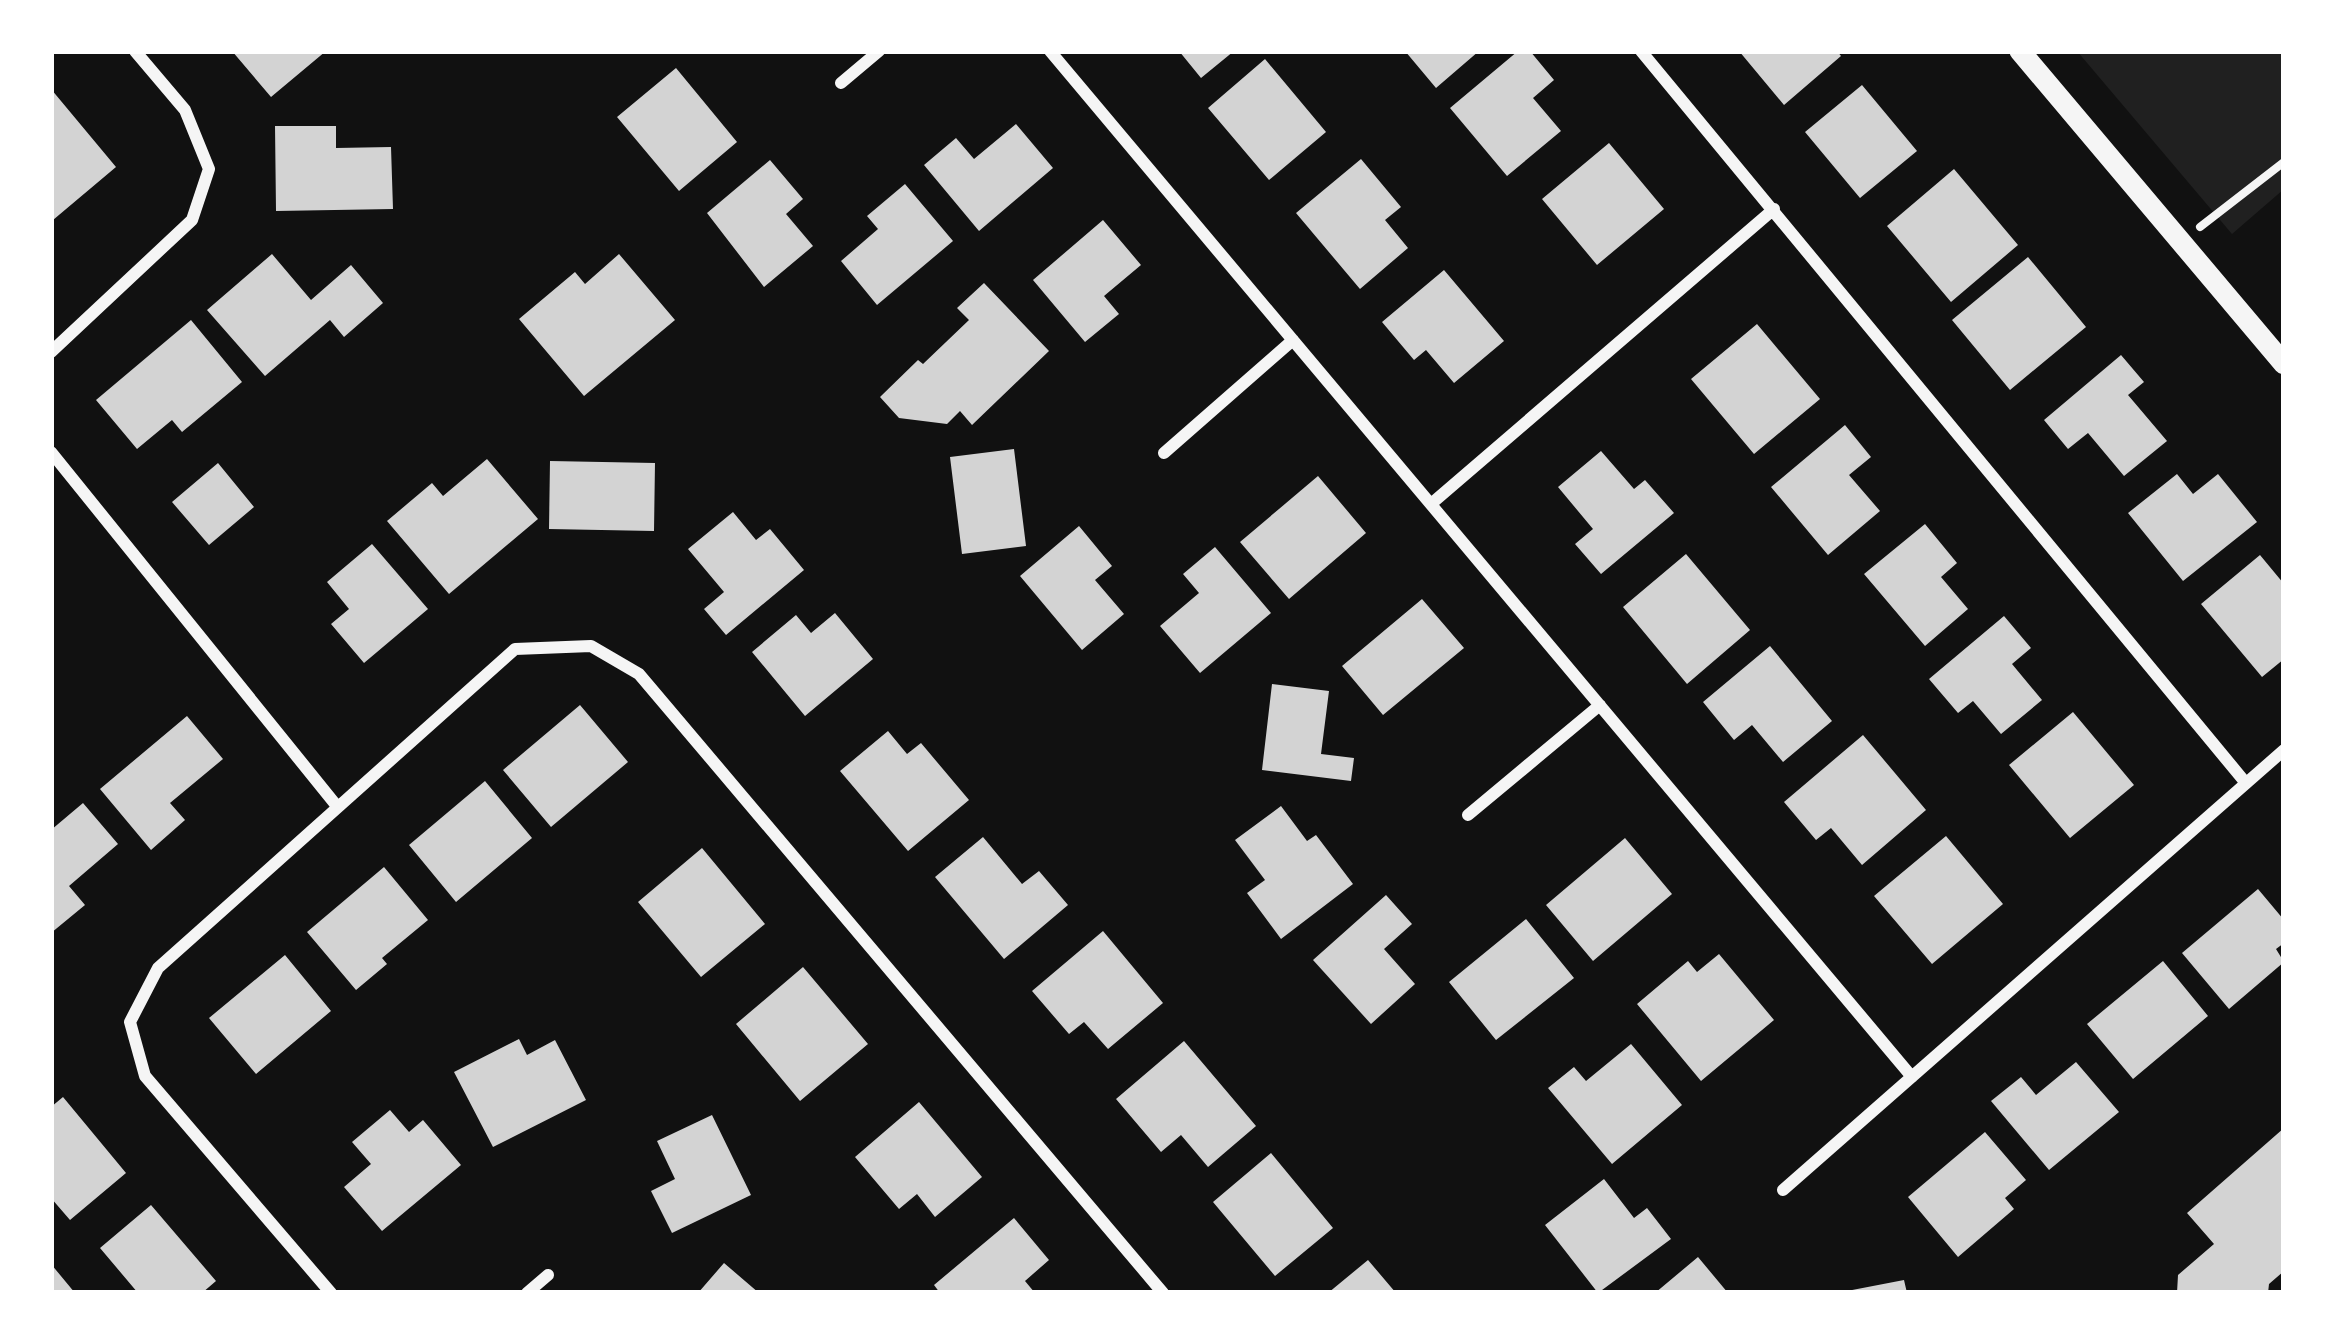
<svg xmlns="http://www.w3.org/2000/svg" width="2335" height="1344" viewBox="0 0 2335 1344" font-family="'Alegreya Sans',sans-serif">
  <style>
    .green { fill: #202020 }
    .building { fill: #d3d3d3 }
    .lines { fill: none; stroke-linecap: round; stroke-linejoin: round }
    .path { stroke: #f5f5f5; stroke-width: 8 }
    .minor { stroke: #f5f5f5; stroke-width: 12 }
    .tertiary { stroke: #f5f5f5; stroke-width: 21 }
  </style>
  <rect width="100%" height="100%" fill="#111"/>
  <path class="green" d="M2077 51H2284V189L2232 234Z"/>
  <path class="building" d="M232 51H326L271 97Z
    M1179 51H1234L1201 78Z
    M1405 51H1479L1436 88Z
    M1518 51H1530L1554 80 1533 98 1561 131 1507 176 1450 108Z
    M1739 51H1837L1841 56 1784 105Z
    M1265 59 1326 132 1269 180 1208 108Z
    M676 68 737 142 679 191 617 117Z
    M1862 85 1917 151 1860 198 1805 132Z
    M51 89 116 167 53 220 51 217Z
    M1016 124 1053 168 979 231 924 165 956 138 974 159Z
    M275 126H336V148L391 147 393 209 276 211Z
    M1609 143 1664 209 1597 265 1542 199Z
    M1361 159 1401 207 1385 220 1408 248 1360 289 1296 213Z
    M770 160 803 199 786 214 813 246 764 287 707 213Z
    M1954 169 2018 245 1951 302 1887 226Z
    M905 184 953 241 877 305 841 261 878 229 867 216Z
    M1103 220 1141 265 1104 296 1119 314 1085 342 1033 280Z
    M272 254 311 300 351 265 383 303 344 337 330 320 265 376 207 310Z
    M619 254 675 320 584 396 519 319 575 272 585 284Z
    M2028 257 2086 327 2010 390 1952 320Z
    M1444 270 1504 341 1454 383 1426 350 1414 360 1382 322Z
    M984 283 1049 351 972 425 960 411 947 424 899 418 880 397 918 360 923 364 969 320 957 308Z
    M191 320 242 382 182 432 172 420 137 449 96 400Z
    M1757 324 1820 399 1754 454 1691 379Z
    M2121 355 2144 382 2128 395 2167 441 2124 476 2088 433 2068 449 2044 420Z
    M1845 425 1871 457 1849 475 1880 511 1828 555 1771 487Z
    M1014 449 1026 546 962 554 950 457Z
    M1601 451 1634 489 1645 480 1674 513 1601 574 1575 544 1593 529 1558 487Z
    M487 459 538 519 449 594 387 521 432 483 443 496Z
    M550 461 655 463 654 531 549 529Z
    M218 463 254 507 209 545 172 502Z
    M2177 474 2193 494 2218 474 2257 522 2183 581 2128 513Z
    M1318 476 1366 533 1289 599 1240 542Z
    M733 512 756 540 770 529 804 570 726 635 704 609 724 592 688 549Z
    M1925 524 1957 563 1941 577 1968 609 1925 646 1864 574Z
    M1079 526 1112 566 1095 580 1124 614 1082 650 1020 576Z
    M372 544 428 609 364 663 331 624 349 609 327 582Z
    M1215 547 1271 613 1200 673 1160 626 1199 593 1183 574Z
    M1686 554 1750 630 1687 684 1623 607Z
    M2260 555 2284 584V659L2262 677 2201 604Z
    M1422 599 1464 648 1383 715 1342 666Z
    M835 613 873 659 805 716 752 652 796 615 811 633Z
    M2004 616 2031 648 2012 664 2042 700 2001 734 1973 701 1958 713 1929 679Z
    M1770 646 1832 721 1783 762 1752 725 1734 740 1703 702Z
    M1272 684 1329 691 1321 754 1354 758 1351 781 1262 770Z
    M580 705 628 762 551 827 503 770Z
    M2073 712 2134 785 2070 838 2009 765Z
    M187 716 223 759 170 803 185 820 151 850 100 789Z
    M888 731 907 754 921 743 969 800 908 851 840 771Z
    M1863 735 1926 810 1862 865 1831 828 1816 840 1784 802Z
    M485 781 532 838 456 902 409 845Z
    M83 803 118 844 69 886 85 905 51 933V830Z
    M1281 806 1307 841 1316 835 1353 884 1281 939 1247 893 1265 880 1235 840Z
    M1946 836 2003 904 1932 964 1874 896Z
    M983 837 1022 884 1039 871 1068 905 1004 959 935 877Z
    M1625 838 1672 894 1593 961 1546 905Z
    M702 848 765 924 701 977 638 902Z
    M384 867 428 920 382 958 387 964 356 990 307 932Z
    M2258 889 2284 920V943L2276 949 2284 962 2229 1009 2182 953Z
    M1386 895 1412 924 1384 949 1415 984 1371 1024 1313 960Z
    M1526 919 1574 978 1496 1040 1449 982Z
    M1103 931 1163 1003 1108 1049 1084 1022 1069 1034 1032 991Z
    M1719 954 1774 1020 1701 1081 1637 1004 1688 961 1697 972Z
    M285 955 331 1011 256 1074 209 1018Z
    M2163 961 2208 1016 2133 1079 2087 1024Z
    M803 967 868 1044 800 1101 736 1024Z
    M519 1039 527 1055 555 1040 586 1100 493 1147 454 1072Z
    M1184 1041 1256 1126 1208 1167 1181 1135 1161 1152 1116 1099Z
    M1631 1044 1682 1105 1612 1164 1548 1088 1574 1067 1586 1081Z
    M2076 1062 2119 1112 2049 1170 1991 1101 2021 1077 2036 1095Z
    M63 1097 126 1173 70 1220 51 1198V1107Z
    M919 1102 982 1177 935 1217 917 1194 899 1209 855 1157Z
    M390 1110 409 1132 423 1120 461 1165 382 1231 344 1187 371 1164 352 1142Z
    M712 1115 751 1195 672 1233 651 1191 675 1179 657 1141Z
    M2284 1128V1271L2269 1284 2268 1293H2177L2178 1275 2214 1244 2187 1213Z
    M1985 1132 2026 1180 2005 1198 2014 1209 1958 1257 1908 1197Z
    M1271 1153 1333 1228 1275 1276 1213 1202Z
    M1604 1179 1634 1218 1647 1208 1671 1239 1598 1293 1545 1225Z
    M151 1205 216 1281 202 1293H138L100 1248Z
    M1014 1218 1049 1260 1025 1281 1035 1293H940L934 1285Z
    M1698 1257 1728 1293H1655Z
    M1368 1260 1396 1293H1328Z
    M724 1263 759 1293H698Z
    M51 1264 75 1293H51Z
    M1904 1280 1907 1293H1847V1291Z"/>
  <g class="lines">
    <path class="path" d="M2200 227 2284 162"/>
    <path class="minor" d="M1050 51 1912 1077
      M1641 51 2245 782
      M841 83 879 51
      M51 352 192 220 209 169 185 110 135 51
      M51 452 336 805
      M1164 453 1293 340
      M1431 504 1774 209
      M1468 815 1600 705
      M1783 1190 2284 750
      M331 1293 145 1076 130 1022 158 968 515 649 591 646 639 674 1163 1293
      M527 1293 548 1275"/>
    <path class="tertiary" d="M2020 51 2284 364"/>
  </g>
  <rect width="2335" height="1344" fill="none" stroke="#ffffff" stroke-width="108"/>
</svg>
